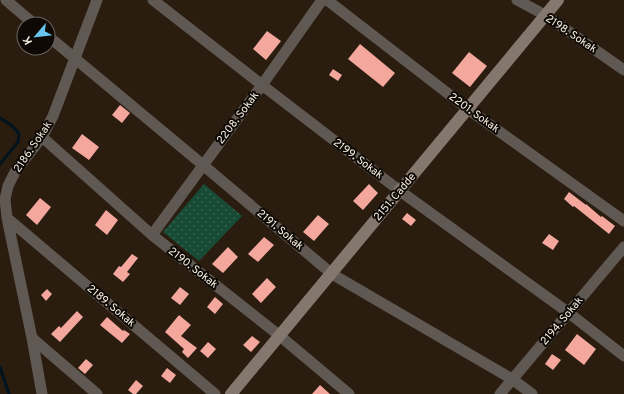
<svg xmlns="http://www.w3.org/2000/svg" width="624" height="394" viewBox="0 0 624 394" font-family="Overpass,sans-serif">
  <style>
    .grass { fill: url(#grass-dots) }
    .lines { fill: none; stroke-linecap: round; stroke-linejoin: round }
    .stream { stroke: #01131f; stroke-width: 3 }
    .building { fill: #f3a79d }
    .street { stroke: #605852; stroke-width: 11 }
    .secondary { stroke: #84776e; stroke-width: 12 }
    .labels { text-anchor: middle; dominant-baseline: central; stroke-width: 4; stroke-linejoin: round; paint-order: stroke }
    .street-label { font-size: 11px; fill: #f6ede4; stroke: #0e0904 }
  </style>
  <defs>
    <pattern id="grass-dots" width="8" height="8" patternUnits="userSpaceOnUse"><rect width="8" height="8" fill="#174b36"/><path d="M2 2h.1M6 6h.1" fill="none" stroke="#396553" stroke-width="1.8" stroke-linecap="round"/></pattern>
  </defs>
  <rect width="100%" height="100%" fill="#2a1d0f"/>
  <path class="grass" d="M204 184 242 216 199 261 163 232Z"/>
  <g class="lines">
    <path class="stream" d="M0 118 11 125 16 130 19 134 18 142 0 164
      M0 367 9 394"/>
  </g>
  <path class="building" d="M267 31 281 41 266 60 253 49Z
    M360 44 395 73 383 87 348 59Z
    M469 52 487 66 470 87 452 73Z
    M333 69 342 75 338 81 329 75Z
    M120 105 130 113 122 123 112 115Z
    M82 134 99 147 89 160 72 148Z
    M369 184 378 193 363 210 353 201Z
    M569 192 586 205V204L601 217 602 216 615 226 609 234 574 206 573 207 564 199Z
    M40 198 51 207 37 225 26 215Z
    M106 210 118 220 107 235 95 225Z
    M407 213 416 220 411 226 402 219Z
    M318 215 329 224 314 241 303 232Z
    M549 234 559 241 553 250 542 243Z
    M264 237 274 245 258 262 248 254Z
    M228 247 238 257 223 273 212 264Z
    M132 254 138 258 127 272 130 274 123 282 113 274 119 266 121 267Z
    M267 278 276 287 261 303 252 294Z
    M180 287 189 294 180 305 171 298Z
    M47 289 52 294 46 301 41 295Z
    M215 297 223 304 215 314 207 307Z
    M77 311 83 317 60 342 51 334 59 326 61 328Z
    M179 315 191 325 181 336 197 348 188 358 182 352 184 349 165 332Z
    M107 317 123 331 124 330 130 334 122 343 100 325Z
    M577 334 596 349 584 365 565 350Z
    M252 336 260 342 251 352 243 345Z
    M208 342 216 349 208 358 200 351Z
    M552 354 561 360 553 370 545 364Z
    M86 359 93 365 85 374 78 368Z
    M167 368 176 375 170 383 161 376Z
    M136 380 143 386 136 394H133L128 390Z
    M320 385 330 394H312Z"/>
  <g class="lines">
    <path class="street" d="M6 0 34 24
      M153 0 262 85 400 191 569 313 624 356
      M327 0 468 109 624 221
      M517 0 545 15 624 70
      M48 36 203 165 332 274 512 379 532 394
      M42 137 152 235 280 336 349 394
      M7 218 215 394
      M152 235 262 85 322 0
      M32 338 97 394
      M42 394 32 338 7 218 5 199 8 186 15 172 42 137 53 116 97 0
      M500 394 624 247"/>
    <path class="secondary" d="M231 394 558 0"/>
  </g>
  <g class="labels">
    <g class="street-label">
      <text transform="translate(571 34) rotate(34)">2198. Sokak</text>
      <text transform="translate(474 113) rotate(36)">2201. Sokak</text>
      <text transform="translate(238 118) rotate(-53)">2208. Sokak</text>
      <text transform="translate(33 147) rotate(-56)">2186. Sokak</text>
      <text transform="translate(358 159) rotate(37)">2199. Sokak</text>
      <text transform="translate(395 197) rotate(-50)">2151. Cadde</text>
      <text transform="translate(280 230) rotate(40)">2191. Sokak</text>
      <text transform="translate(193 268) rotate(38)">2190. Sokak</text>
      <text transform="translate(111 306) rotate(40)">2189. Sokak</text>
      <text transform="translate(562 321) rotate(-50)">2194. Sokak</text>
    </g>
  </g>
  <g transform="translate(36 36) rotate(242)"><circle r="19" fill="#0e0904" stroke="#6b645e"/>
  <path d="M0-3L7 15L0 10L-7 15Z" fill="#67c4f0"/>
  <text y="-6" font-size="11" font-weight="bold" text-anchor="middle" fill="#f6ede4">K</text>
  </g>
</svg>
